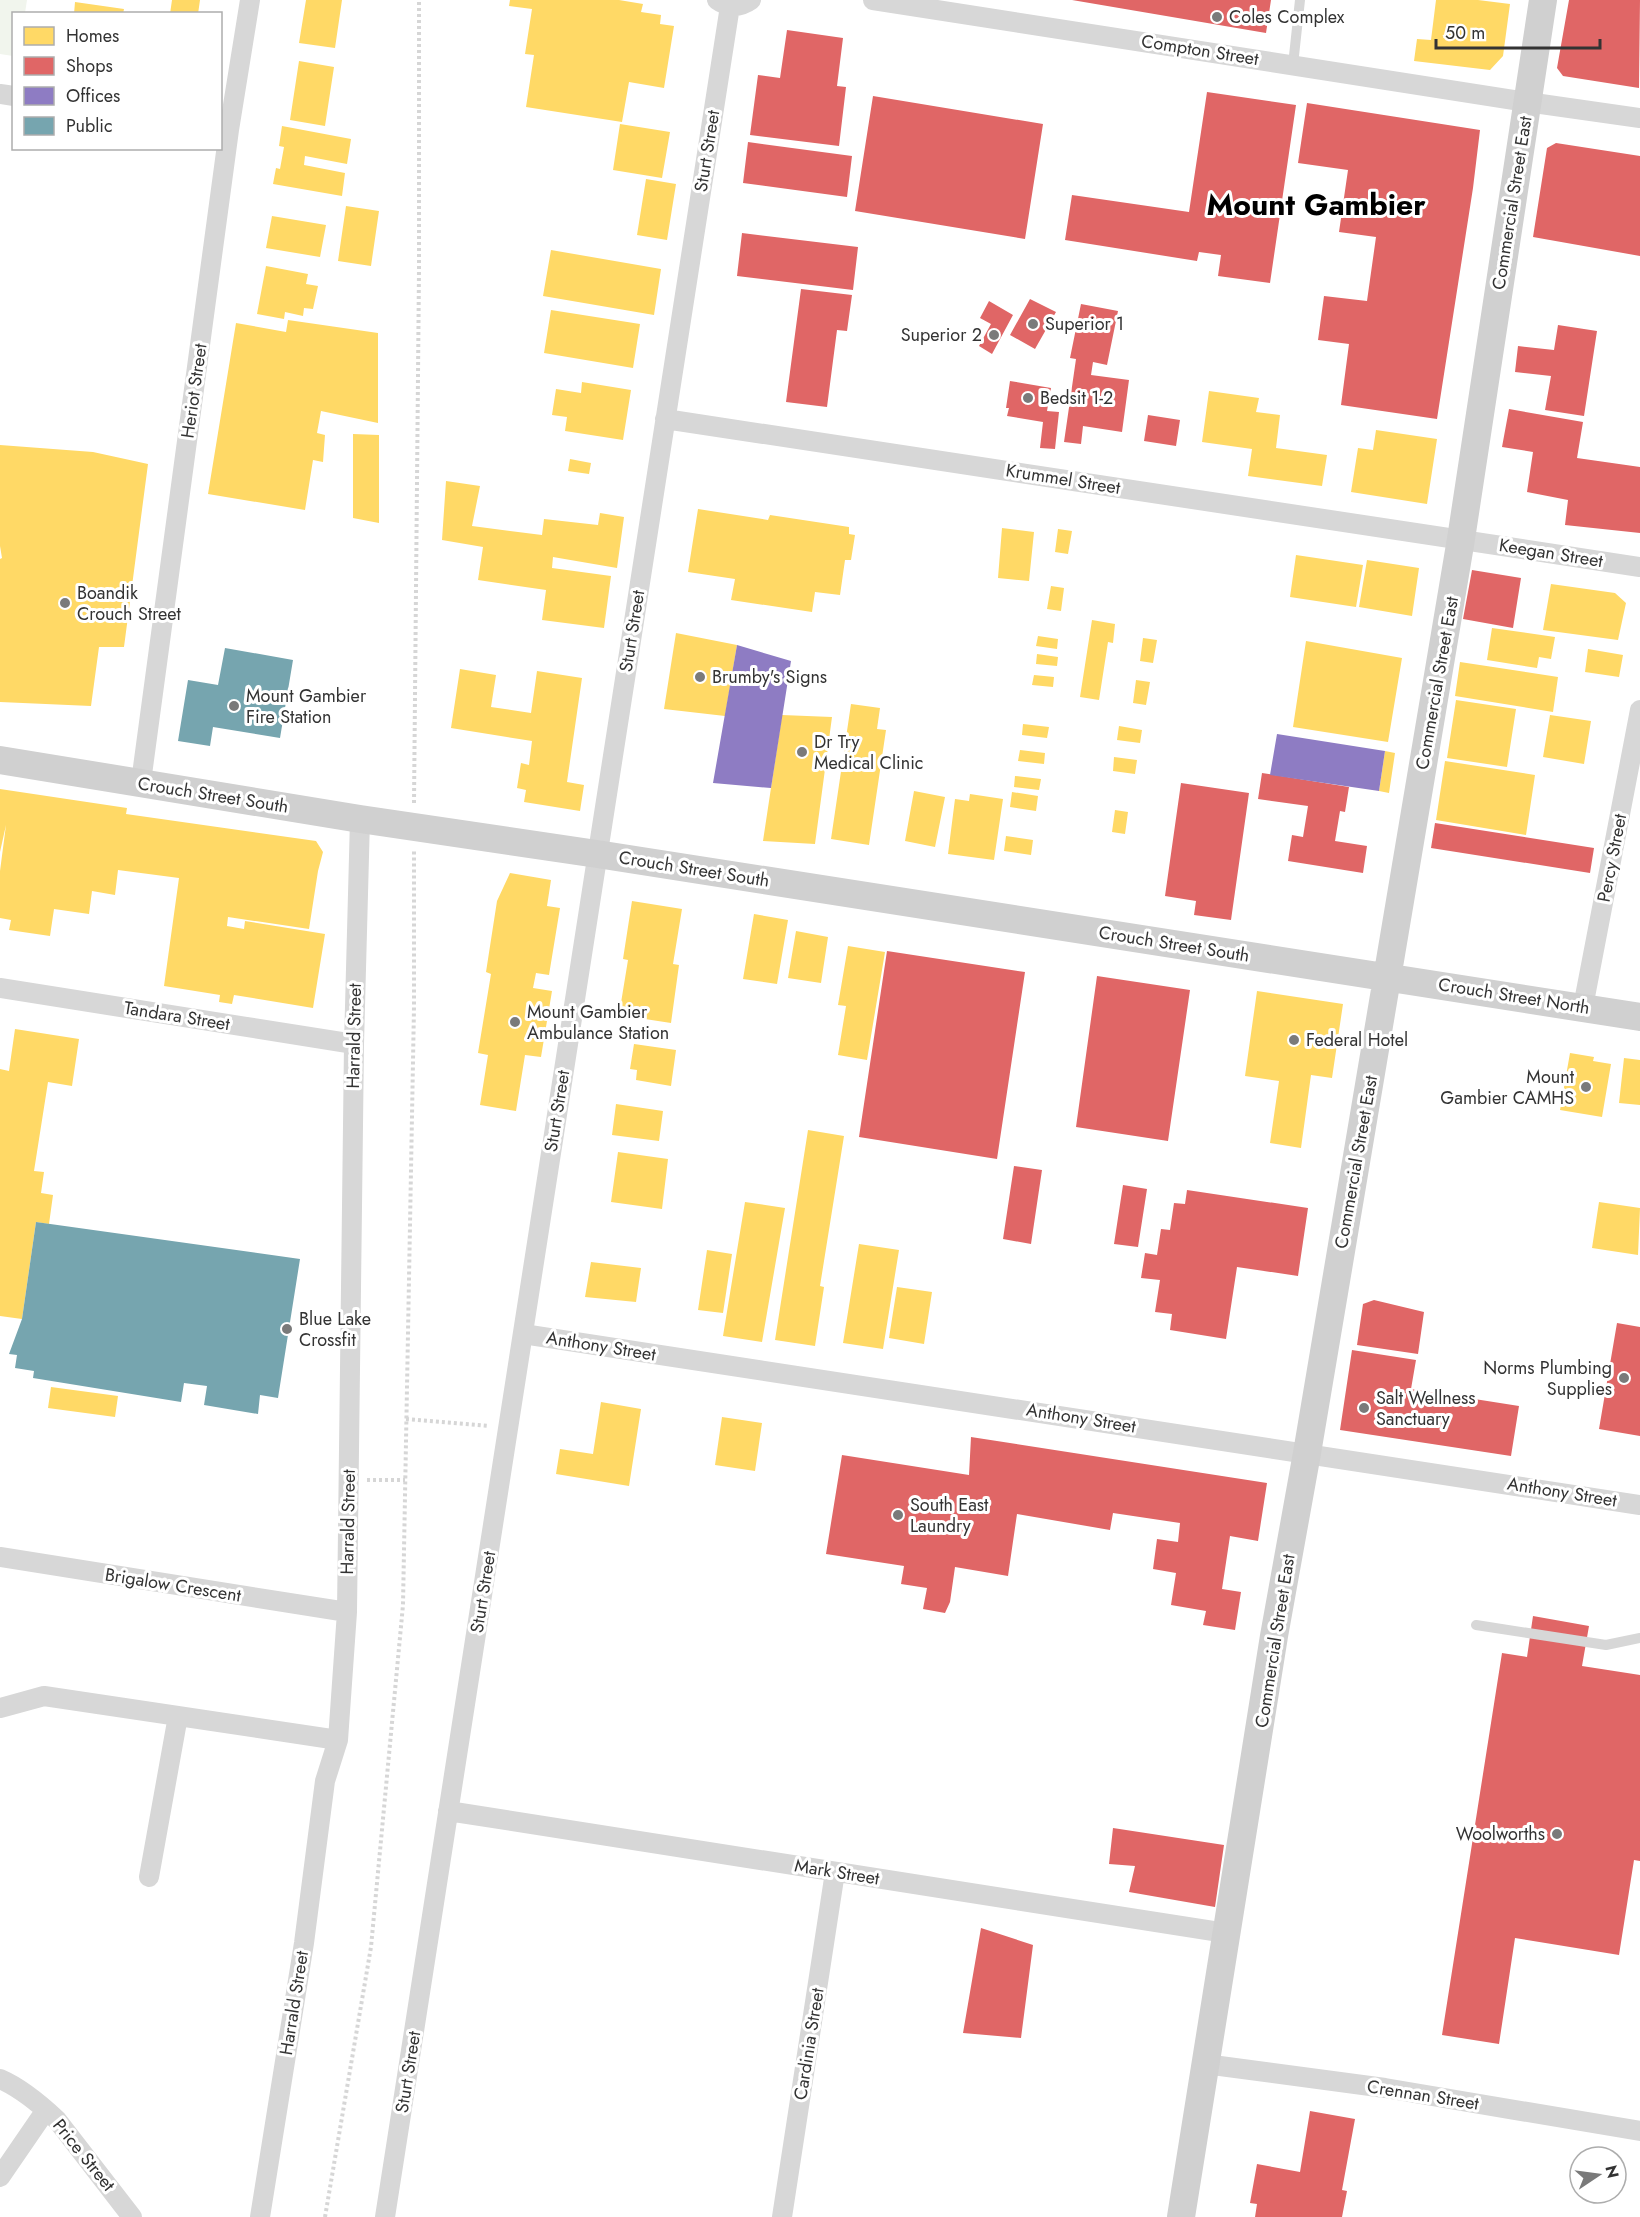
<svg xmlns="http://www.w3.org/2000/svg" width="1640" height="2217" viewBox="0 0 1640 2217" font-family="Jost,sans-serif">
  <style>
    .green { fill: #f1f5ed }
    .homes { fill: #ffd966 }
    .shops { fill: #e06666 }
    .offices { fill: #8e7cc3 }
    .public { fill: #76a5af }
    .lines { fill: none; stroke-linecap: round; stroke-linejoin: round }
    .path { stroke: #d6d6d6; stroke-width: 4; stroke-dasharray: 3 3; stroke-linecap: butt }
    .lane { stroke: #d7d7d7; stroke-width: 10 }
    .street { stroke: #d7d7d7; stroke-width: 20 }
    .secondary { stroke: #d0d0d0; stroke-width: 28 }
    .poi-dot { fill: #7a7a7a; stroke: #fff; stroke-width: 2 }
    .labels { text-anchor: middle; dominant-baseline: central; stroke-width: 6; stroke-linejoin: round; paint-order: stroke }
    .poi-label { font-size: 18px; fill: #333; stroke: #fff; text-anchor: start }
    .street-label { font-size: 18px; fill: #333; stroke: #fff }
    .town-label { font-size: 30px; font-weight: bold; fill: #000; stroke: #fff }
  </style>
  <rect width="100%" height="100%" fill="#fff"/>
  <path class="green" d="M0 0H27L25 13 14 14 13 56 0 54Z"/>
  <path class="homes" d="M172 0H200L198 14H170Z
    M306 0H342L335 48 299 43Z
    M510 0H619L643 4 641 12 661 15 660 24 674 26 664 88 629 82 622 122 526 107 534 55 525 54 532 9 509 6Z
    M1436 0H1478L1510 4 1503 56 1490 70 1414 61 1417 39 1431 40Z
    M75 2 124 9 123 14H74Z
    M299 61 334 67 325 126 290 120Z
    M620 124 670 132 662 178 613 170Z
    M282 126 351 139 347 164 305 156 304 165 345 173 342 196 273 184 276 168 280 169 284 147 279 146Z
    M646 179 676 184 667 240 637 235Z
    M346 206 379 211 371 266 338 261Z
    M272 216 326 225 320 257 266 248Z
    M551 250 661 269 654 315 543 296Z
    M266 266 308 274 306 284 318 286 313 309 304 308 303 316 285 312 284 319 257 314Z
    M551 310 640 324 633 368 544 353Z
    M288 320 378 333V423L321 411 317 433 325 435 323 462 313 460 305 510 208 494 236 323 286 332Z
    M582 382 631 390 623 440 565 431 567 417 552 415 556 389 581 393Z
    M1209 391 1259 398 1256 412 1280 415 1276 448 1327 455 1322 486 1248 476 1252 449 1202 442Z
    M1376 430 1437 439 1427 504 1351 492 1358 448 1373 450Z
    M353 434 379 435V523L353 518Z
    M0 445 93 452 148 464 124 647H99L91 706 0 702V559L2 558 0 546Z
    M570 459 591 463 589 474 568 471Z
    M446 481 480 486 472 526 542 535 544 519 598 525 600 513 624 517 617 568 553 557 552 568 611 576 604 628 542 620 546 590 478 580 483 547 442 540Z
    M698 509 768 520 770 515 849 527V534L855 535 851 560H845L840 595 815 592 812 612 731 600 735 579 688 572Z
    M1002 528 1034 532 1029 581 998 578Z
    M1058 529 1072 531 1068 554 1055 552Z
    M1296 555 1363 565 1356 607 1290 597Z
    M1367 560 1419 568 1412 616 1359 607Z
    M1551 584 1615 593 1626 603 1618 640 1543 630Z
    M1051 586 1064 588 1061 611 1047 609Z
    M1092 620 1115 624 1113 643 1108 642 1099 700 1080 697Z
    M1492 628 1555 637 1551 659 1539 657 1537 668 1487 660Z
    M676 633 737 645 725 716 664 709Z
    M1038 636 1058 639 1057 649 1036 646Z
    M1143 638 1157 640 1153 663 1140 661Z
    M1306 641 1402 658 1388 742 1293 727Z
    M1588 649 1623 655 1619 677 1585 672Z
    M1037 654 1058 657 1057 666 1036 664Z
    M1460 662 1558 677 1553 712 1455 696Z
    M460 669 496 675 491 707 531 713 537 671 582 678 567 782 584 785 580 811 524 802 526 790 517 788 521 763 529 765 532 741 451 728Z
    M1034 675 1054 677 1053 687 1032 685Z
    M1136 680 1150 682 1146 705 1133 703Z
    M1456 700 1516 709 1507 767 1447 758Z
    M851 704 880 708 877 729 886 730 869 845 831 839Z
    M782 715 832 717 815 844 763 841Z
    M1550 715 1591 721 1584 764 1543 757Z
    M1023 724 1049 727 1047 738 1022 735Z
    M1119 726 1142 730 1140 743 1117 740Z
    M1020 750 1045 753 1044 764 1018 761Z
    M1385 751 1395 753 1389 793 1379 791Z
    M1114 757 1137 760 1135 774 1113 771Z
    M1445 761 1535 775 1526 835 1436 820Z
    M1015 776 1041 779 1039 790 1014 787Z
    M0 789 127 808 126 814 316 841 323 852 318 871 309 929 228 917 227 926 244 929 245 921 325 934 313 1008 234 995 232 1004 219 1002 220 995 164 986 179 878 118 870 115 895 92 891 89 914 54 909 50 936 9 930 11 920 0 918V871L6 825 0 852Z
    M914 791 945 797 935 847 905 841Z
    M1012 792 1038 796 1036 811 1010 807Z
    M970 794 1003 799 994 860 948 854 955 799 969 801Z
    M1115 810 1128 812 1125 834 1112 832Z
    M1006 836 1033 840 1031 855 1004 851Z
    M510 873 551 880 547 906 560 908 549 975 536 973 533 988 552 991 541 1057 525 1055 516 1111 480 1105 488 1055 478 1053 491 974 486 972 497 901Z
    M632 901 682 909 673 964 679 965 671 1023 619 1015 628 960 623 959Z
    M754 914 788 920 777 984 743 979Z
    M796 931 828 937 821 983 788 978Z
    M848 946 885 952 867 1060 838 1055 846 1006 838 1005Z
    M1257 991 1343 1004 1332 1078 1311 1075 1301 1148 1270 1143 1279 1081 1245 1076Z
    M15 1029 79 1039 72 1086 48 1082 34 1171 44 1172 41 1193 53 1195 49 1224 36 1222 22 1319 0 1316V1069L9 1071Z
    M634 1044 676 1050 671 1086 636 1080 637 1070 630 1069Z
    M1570 1053 1594 1057 1593 1061 1611 1064 1602 1117 1560 1110Z
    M1624 1058 1640 1060V1105L1619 1103Z
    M616 1104 663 1111 659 1141 612 1135Z
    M808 1130 844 1136 820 1286 824 1287 815 1346 775 1340Z
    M618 1152 668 1159 662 1209 611 1202Z
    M745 1202 785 1208 762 1342 723 1336Z
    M1599 1202 1640 1208 1638 1255 1592 1248Z
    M859 1244 899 1250 883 1349 843 1343Z
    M707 1250 732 1254 723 1313 698 1310Z
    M591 1262 641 1268 636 1302 585 1297Z
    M897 1287 932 1292 924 1344 889 1338Z
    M51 1387 118 1396 115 1417 48 1408Z
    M601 1402 641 1409 629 1486 556 1474 560 1449 593 1454Z
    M722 1417 762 1423 755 1471 715 1465Z"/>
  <path class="shops" d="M1072 0H1271L1266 33Z
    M1569 0H1640L1639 88 1563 76 1557 68Z
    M787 30 843 38 837 86 846 87 839 146 750 135 758 75 780 78Z
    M1207 92 1296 105 1270 283 1218 276 1221 255 1199 252 1197 261 1065 240 1072 195 1189 212Z
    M873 96 1043 124 1025 239 855 211Z
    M1307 103 1480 130 1473 188 1437 419 1341 405 1349 344 1318 340 1324 296 1367 301 1376 237 1339 232 1348 170 1298 163Z
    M748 142 852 156 847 197 743 183Z
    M1556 143 1640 156V256L1533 237 1547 148Z
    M742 233 858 247 853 290 737 276Z
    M801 289 852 295 847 331 837 330 827 407 786 402Z
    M1030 299 1056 312 1035 349 1010 335Z
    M989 301 1013 315 992 354 979 346 991 324 980 318Z
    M1081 304 1118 311 1107 365 1093 362 1091 375 1129 380 1122 432 1083 426 1081 444 1064 442 1076 359 1070 358Z
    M1558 325 1597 331 1584 416 1545 410 1551 376 1515 372 1518 346 1554 350Z
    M1010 381 1051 388 1047 411 1059 412 1055 449 1040 448 1043 422 1007 416 1009 408H1006Z
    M1509 409 1583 422 1577 458 1640 467V533L1565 525 1568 500 1527 492 1533 452 1502 447Z
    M1148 415 1180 420 1176 446 1144 441Z
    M1472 570 1521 578 1513 628 1463 619Z
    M1262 773 1349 787 1345 812 1340 811 1335 841 1367 846 1363 873 1288 861 1292 835 1303 837 1308 806 1258 799Z
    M1181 783 1249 793 1231 920 1194 915 1196 901 1165 896Z
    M1435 823 1594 848 1590 873 1431 848Z
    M887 951 1025 972 997 1159 859 1137Z
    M1097 976 1190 990 1168 1141 1076 1127Z
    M1014 1166 1042 1170 1031 1244 1003 1239Z
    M1123 1185 1147 1189 1138 1247 1114 1244Z
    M1187 1190 1308 1208 1298 1276 1237 1267 1226 1339 1170 1330 1172 1314 1155 1312 1160 1280 1141 1278 1145 1253 1157 1255 1161 1229 1170 1230 1174 1203 1185 1204Z
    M1374 1300 1424 1312 1418 1354 1357 1345 1363 1304Z
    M1617 1323 1640 1327V1436L1599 1429Z
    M1352 1350 1416 1360 1411 1389 1519 1406 1511 1456 1340 1430Z
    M971 1437 1267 1483 1258 1541 1230 1536 1222 1589 1241 1592 1235 1630 1203 1625 1206 1611 1171 1605 1176 1573 1153 1569 1157 1539 1178 1542 1180 1523 1113 1513 1110 1530 1017 1514 1008 1576 955 1567 950 1602 945 1613 923 1609 927 1588 901 1584 904 1566 826 1554 842 1455 969 1475Z
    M1533 1616 1589 1626 1582 1666 1640 1675V1861L1634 1860 1619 1955 1515 1938 1499 2044 1442 2035 1502 1653 1527 1657Z
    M1113 1828 1224 1845 1215 1907 1129 1892 1135 1866 1109 1864Z
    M981 1928 1033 1945 1021 2038 963 2033Z
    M1310 2111 1355 2119 1342 2190 1347 2191 1342 2217H1255L1257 2204 1250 2203 1257 2164 1300 2172Z"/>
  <path class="offices" d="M737 645 791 661 771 788 713 783Z
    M1277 734 1385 751 1379 791 1270 775Z"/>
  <path class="public" d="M225 648 293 660 280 738 213 727 210 746 178 741 188 680 218 685Z
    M36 1222 300 1259 278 1398 260 1395 258 1414 204 1405 207 1386 184 1383 181 1402 33 1378 34 1371 15 1368 17 1355 9 1354 22 1319Z"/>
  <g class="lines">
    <path class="path" d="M414 803 419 269V0
      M406 1419 489 1426
      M367 1480H405
      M325 2217 371 1947 403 1605 414 1007V850"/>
    <path class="lane" d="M1293 65 1300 0
      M1476 1625 1606 1645 1640 1638"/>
    <path class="street" d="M717 0C728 8 740 8 751 0
      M873 0 1527 102 1640 118
      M0 94 14 96
      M665 419 1640 567
      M141 782 229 130 250 0
      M0 988 354 1044
      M1583 1007 1640 710
      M523 1334 1640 1505
      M0 1557 347 1612
      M0 1708 44 1696 338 1740
      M448 1811 1226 1933
      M149 1877 178 1716
      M1205 2064 1385 2088 1640 2131
      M0 2079C21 2088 41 2105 57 2120L132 2217
      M0 2177 46 2110
      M260 2217 304 1943 325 1781 338 1740 347 1612 354 1044 360 819
      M385 2217 730 6
      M782 2217 835 1872"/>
    <path class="secondary" d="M0 760 360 819 597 854 1640 1017
      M1181 2217 1274 1636 1307 1453 1461 539 1543 0"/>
  </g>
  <g class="poi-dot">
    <circle cx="1217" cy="17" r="6"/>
    <circle cx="1033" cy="324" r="6"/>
    <circle cx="994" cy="335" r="6"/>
    <circle cx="1028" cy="398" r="6"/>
    <circle cx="65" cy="603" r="6"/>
    <circle cx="700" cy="677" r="6"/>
    <circle cx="234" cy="706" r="6"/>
    <circle cx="802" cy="752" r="6"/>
    <circle cx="515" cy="1022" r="6"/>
    <circle cx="1294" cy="1040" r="6"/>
    <circle cx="1586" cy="1087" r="6"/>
    <circle cx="287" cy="1329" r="6"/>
    <circle cx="1624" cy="1378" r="6"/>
    <circle cx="1364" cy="1408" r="6"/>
    <circle cx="898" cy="1515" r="6"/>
    <circle cx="1557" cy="1834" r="6"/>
  </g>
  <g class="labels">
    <g class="poi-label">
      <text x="1229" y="17">Coles Complex</text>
      <text x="1045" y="324">Superior 1</text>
      <text x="982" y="335" text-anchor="end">Superior 2</text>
      <text x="1040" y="398">Bedsit 1-2</text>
      <text x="77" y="593">Boandik<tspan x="77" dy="21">Crouch Street</tspan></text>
      <text x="712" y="677">Brumby's Signs</text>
      <text x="246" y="696">Mount Gambier<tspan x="246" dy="21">Fire Station</tspan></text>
      <text x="814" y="742">Dr Try<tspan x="814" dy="21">Medical Clinic</tspan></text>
      <text x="527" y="1012">Mount Gambier<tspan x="527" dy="21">Ambulance Station</tspan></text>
      <text x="1306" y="1040">Federal Hotel</text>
      <text x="1574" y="1077" text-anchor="end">Mount<tspan x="1574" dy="21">Gambier CAMHS</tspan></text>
      <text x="299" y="1319">Blue Lake<tspan x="299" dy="21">Crossfit</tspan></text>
      <text x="1612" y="1368" text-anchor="end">Norms Plumbing<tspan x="1612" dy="21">Supplies</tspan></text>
      <text x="1376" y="1398">Salt Wellness<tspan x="1376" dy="21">Sanctuary</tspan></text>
      <text x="910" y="1505">South East<tspan x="910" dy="21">Laundry</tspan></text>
      <text x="1545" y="1834" text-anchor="end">Woolworths</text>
    </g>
    <g class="street-label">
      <text transform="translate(1200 50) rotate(9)">Compton Street</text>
      <text transform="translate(707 151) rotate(-81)">Sturt Street</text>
      <text transform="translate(1512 203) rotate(-81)">Commercial Street East</text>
      <text transform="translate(194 391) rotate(-82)">Heriot Street</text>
      <text transform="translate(1063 479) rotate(9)">Krummel Street</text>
      <text transform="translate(1551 553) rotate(9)">Keegan Street</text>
      <text transform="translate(632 631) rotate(-81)">Sturt Street</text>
      <text transform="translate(1437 683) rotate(-80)">Commercial Street East</text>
      <text transform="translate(213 795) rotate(9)">Crouch Street South</text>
      <text transform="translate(1612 858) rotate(-79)">Percy Street</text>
      <text transform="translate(694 869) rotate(9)">Crouch Street South</text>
      <text transform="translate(1174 944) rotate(9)">Crouch Street South</text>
      <text transform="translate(1514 996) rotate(9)">Crouch Street North</text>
      <text transform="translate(177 1016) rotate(9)">Tandara Street</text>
      <text transform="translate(354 1036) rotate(-89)">Harrald Street</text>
      <text transform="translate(557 1111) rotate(-81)">Sturt Street</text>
      <text transform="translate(1356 1162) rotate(-80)">Commercial Street East</text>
      <text transform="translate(601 1346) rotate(9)">Anthony Street</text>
      <text transform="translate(1081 1418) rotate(9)">Anthony Street</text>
      <text transform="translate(1562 1492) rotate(9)">Anthony Street</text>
      <text transform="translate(348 1522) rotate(-89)">Harrald Street</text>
      <text transform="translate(173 1585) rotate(9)">Brigalow Crescent</text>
      <text transform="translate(483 1592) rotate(-81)">Sturt Street</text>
      <text transform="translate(1275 1641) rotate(-81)">Commercial Street East</text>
      <text transform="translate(837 1872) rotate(9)">Mark Street</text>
      <text transform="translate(294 2003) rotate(-81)">Harrald Street</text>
      <text transform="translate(809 2044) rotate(-81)">Cardinia Street</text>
      <text transform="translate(408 2072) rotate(-81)">Sturt Street</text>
      <text transform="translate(1423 2095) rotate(9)">Crennan Street</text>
      <text transform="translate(84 2155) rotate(51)">Price Street</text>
    </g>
    <g class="town-label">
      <text x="1316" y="204">Mount Gambier</text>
    </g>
  </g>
  <rect x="12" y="12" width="210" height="138" fill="#ffffff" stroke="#adadad" stroke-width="1.5"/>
  <rect x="24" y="27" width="30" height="18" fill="#ffd966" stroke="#adadad" stroke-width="1.5"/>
  <text x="66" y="42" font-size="18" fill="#333333">Homes</text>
  <rect x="24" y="57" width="30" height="18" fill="#e06666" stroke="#adadad" stroke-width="1.5"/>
  <text x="66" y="72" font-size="18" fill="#333333">Shops</text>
  <rect x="24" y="87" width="30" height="18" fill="#8e7cc3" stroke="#adadad" stroke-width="1.5"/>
  <text x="66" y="102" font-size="18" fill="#333333">Offices</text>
  <rect x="24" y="117" width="30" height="18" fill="#76a5af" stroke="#adadad" stroke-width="1.5"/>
  <text x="66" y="132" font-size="18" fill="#333333">Public</text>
  <g transform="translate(1598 2175) rotate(77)"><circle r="28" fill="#ffffff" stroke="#adadad" stroke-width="1.5"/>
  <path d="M0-4.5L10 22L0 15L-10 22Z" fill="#7a7a7a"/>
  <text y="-9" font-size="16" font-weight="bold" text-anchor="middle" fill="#333333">N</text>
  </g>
  <path d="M1436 39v9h164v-9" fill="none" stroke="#333333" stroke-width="3"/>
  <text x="1445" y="39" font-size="18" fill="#333333" stroke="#ffffff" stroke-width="4.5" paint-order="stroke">50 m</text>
</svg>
